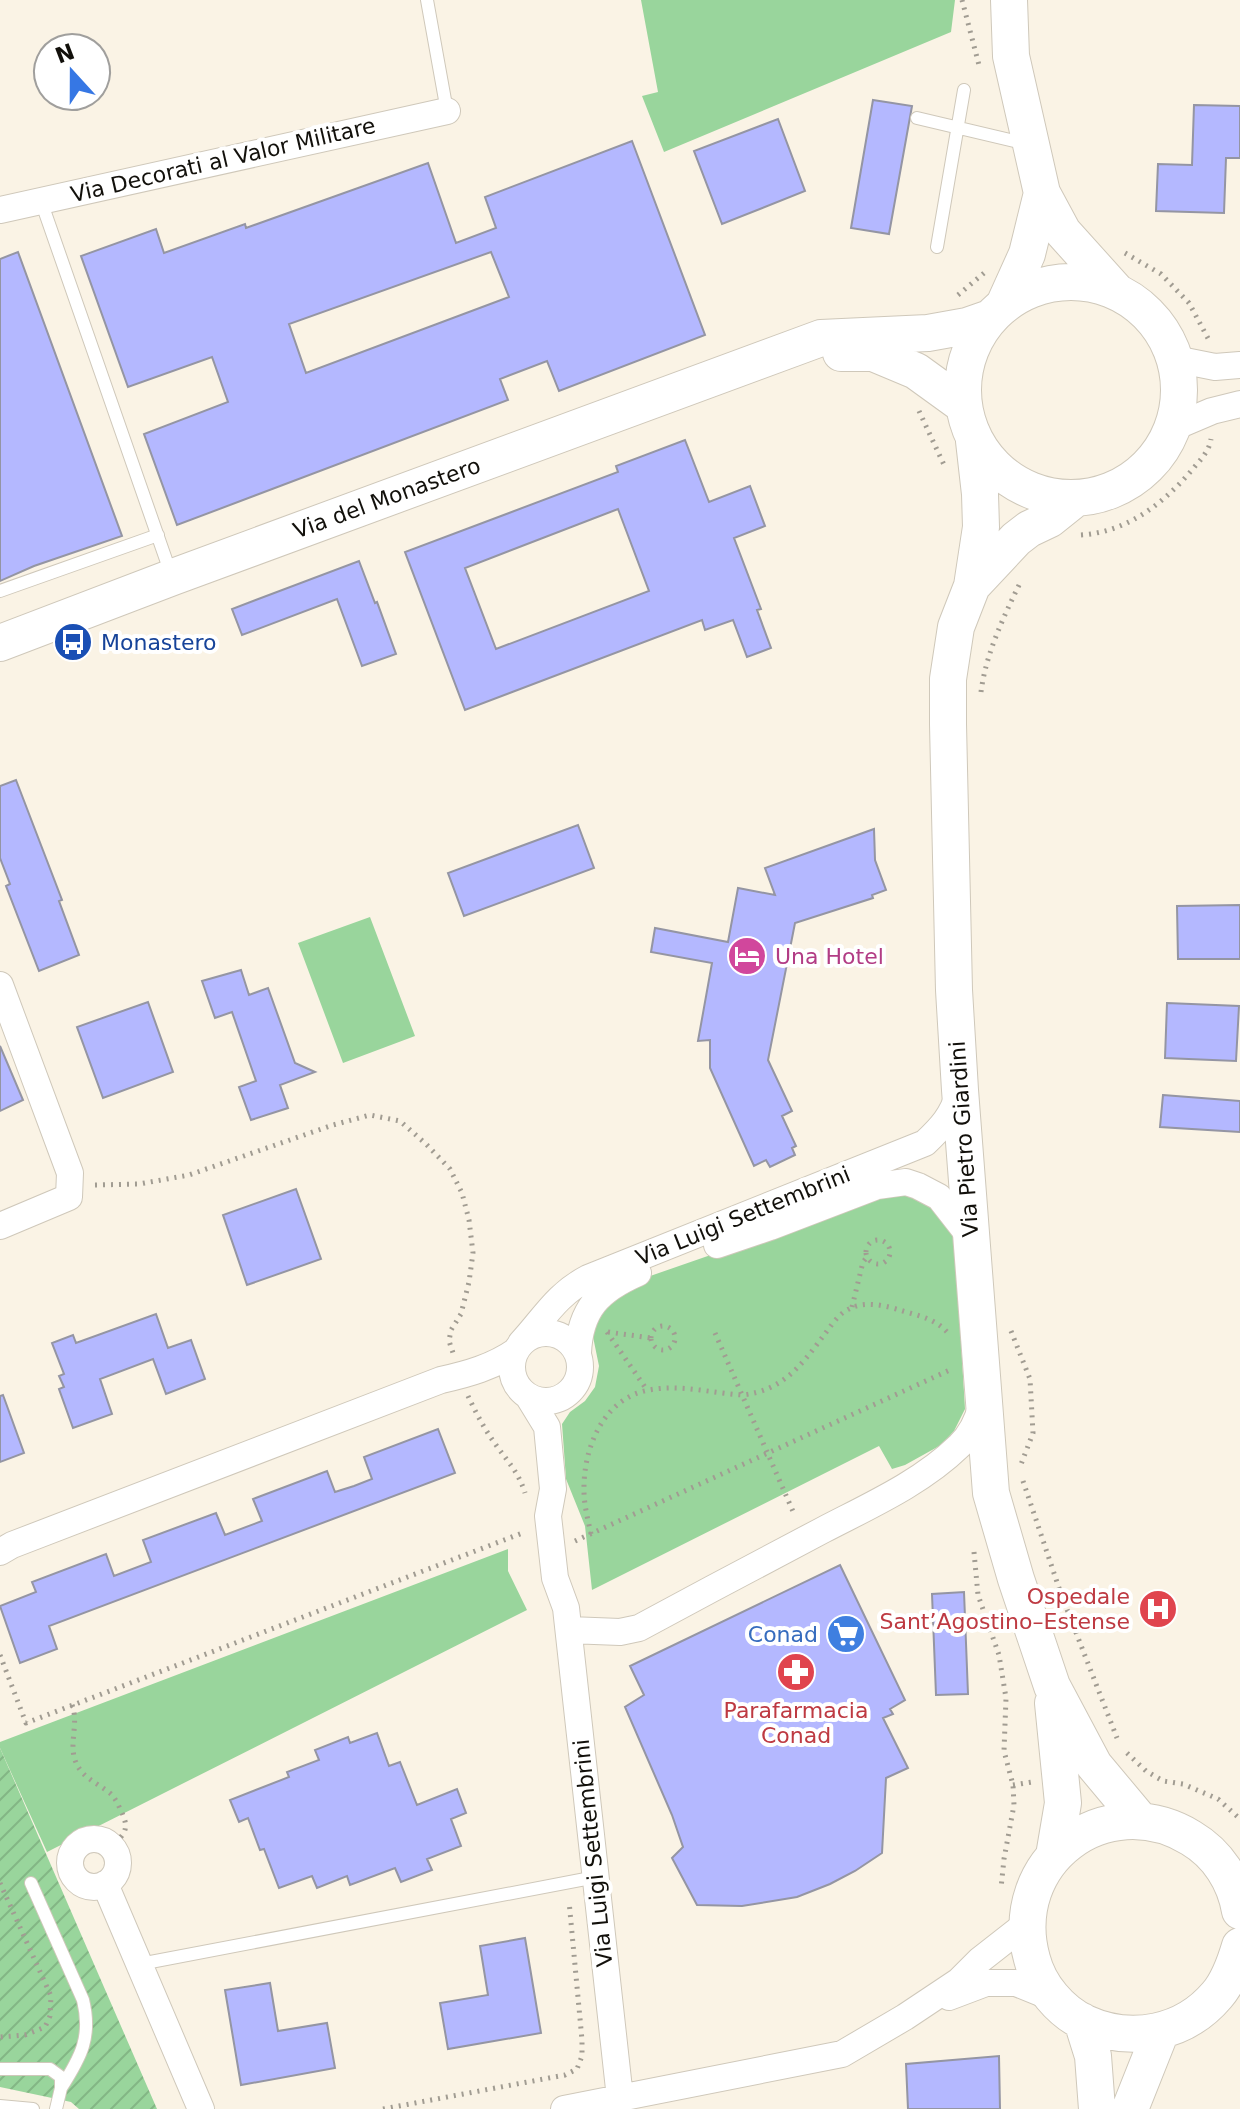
<svg xmlns="http://www.w3.org/2000/svg" width="1240" height="2109" viewBox="0 0 1240 2109" font-family="'DejaVu Sans',sans-serif">
  <style>
    .park { fill: #99d59c }
    .garden { fill: url(#garden-furrows) }
    .building { fill: #b4b8ff; stroke: #9495a3; stroke-width: 2; fill-rule: evenodd }
    .lines { fill: none; stroke-linecap: round; stroke-linejoin: round }
    .service-casing { stroke: #cfc8ba; stroke-width: 14 }
    .minor-casing { stroke: #cfc8ba; stroke-width: 28 }
    .secondary-casing { stroke: #cfc8ba; stroke-width: 38 }
    .path { stroke: #a19c92; stroke-width: 5; stroke-dasharray: 2 6; stroke-linecap: butt }
    .service { stroke: #fff; stroke-width: 12 }
    .minor { stroke: #fff; stroke-width: 26 }
    .secondary { stroke: #fff; stroke-width: 36 }
    .labels { text-anchor: middle; dominant-baseline: central; stroke-width: 8; stroke-linejoin: round; paint-order: stroke }
    .street-label { font-size: 22px; fill: #12100b; stroke: #fff }
    .transit-label { font-size: 22px; fill: #164399; stroke: #fff; text-anchor: start }
    .hotel-label { font-size: 22px; fill: #b23c85; stroke: #fff; text-anchor: start }
    .health-label { font-size: 22px; fill: #be3a42; stroke: #fff; text-anchor: end }
    .shop-label { font-size: 22px; fill: #366cbe; stroke: #fff; text-anchor: end }
  </style>
  <defs>
    <pattern id="garden-furrows" width="10" height="10" patternUnits="userSpaceOnUse" patternTransform="scale(2)"><rect width="10" height="10" fill="#99d59c"/><path d="M-1 1l2-2M0 10L10 0M9 11l2-2" fill="none" stroke="#83b685"/></pattern>
  </defs>
  <rect width="100%" height="100%" fill="#faf3e5"/>
  <path class="park" d="M641 0H955L951 32 664 152 642 96 658 92Z
    M370 917 415 1036 343 1063 298 943Z
    M908 1193 931 1206 950 1227 957 1251V1275L965 1409 954 1431 941 1445 905 1465 892 1469 879 1446 592 1590 585 1526 566 1479 562 1424 570 1412 585 1401 595 1387 599 1366 591 1327 594 1318 633 1282 883 1195Z
    M508 1549V1571L527 1610 47 1852 0 1748V1742Z"/>
  <path class="garden" d="M0 1748 157 2109H79L71 2102 0 2087Z"/>
  <path class="building" d="M873 100 912 106 889 234 851 228Z
    M1194 105 1240 106V158H1226L1224 213 1156 211 1158 164 1192 165Z
    M778 119 805 191 722 224 694 151Z
    M632 141 705 335 559 391 547 361 500 379 508 400 177 525 144 434 228 402 212 357 128 387 81 256 156 229 164 253 245 224 246 228 428 163 456 243 496 228 485 197ZM491 252 509 297 306 373 289 324Z
    M18 252 122 536 34 566 0 581V259Z
    M685 440 709 502 750 486 765 526 734 538 761 609 757 610 771 648 747 657 733 620 705 630 702 620 465 710 405 552 618 472 616 466ZM618 509 649 591 496 649 465 568Z
    M359 561 375 603 377 602 396 654 362 666 337 599 242 635 232 609Z
    M16 780 62 900 59 901 79 955 39 971 6 886 10 884 0 858V786Z
    M578 825 594 868 464 916 448 873Z
    M874 829 875 860 886 890 872 895 873 898 795 923 768 1060 792 1111 782 1116 796 1146 792 1148 795 1155 770 1167 766 1160 754 1166 710 1068V1040L698 1041 712 963 651 952 655 928 728 942 738 888 775 895 765 868Z
    M1240 905V959H1178L1177 906Z
    M241 970 249 995 268 988 295 1063 315 1072 280 1085 288 1108 251 1120 239 1087 256 1081 232 1012 215 1018 202 981Z
    M148 1002 173 1072 103 1098 77 1027Z
    M1167 1003 1239 1006 1236 1061 1165 1058Z
    M0 1046 23 1100 0 1111Z
    M1163 1095 1240 1101V1132L1160 1127Z
    M296 1189 321 1259 247 1285 223 1215Z
    M156 1314 168 1348 191 1340 205 1379 166 1394 153 1359 100 1379 112 1414 73 1428 59 1389 64 1387 59 1376 64 1374 52 1343 73 1335 76 1343Z
    M3 1395 24 1453 0 1462V1396Z
    M438 1429 455 1473 49 1626 57 1649 20 1663 0 1606 36 1592 32 1582 106 1554 114 1576 151 1562 143 1540 216 1513 225 1535 262 1521 253 1499 327 1471 335 1492 354 1486 372 1479 364 1457Z
    M840 1565 905 1700 890 1709 893 1714 883 1718 908 1768 886 1778 882 1853 855 1871 830 1884 797 1897 742 1906 697 1905 672 1858 683 1847 672 1815 625 1707 644 1695 630 1666Z
    M964 1592 968 1694 936 1695 932 1594Z
    M377 1733 389 1766 400 1762 417 1805 457 1789 466 1813 451 1819 461 1846 427 1859 432 1870 401 1882 395 1868 350 1885 347 1876 317 1888 312 1876 279 1888 264 1849 260 1850 248 1818 239 1822 230 1800 289 1777 287 1772 319 1760 315 1750 348 1737 350 1743Z
    M525 1938 541 2033 448 2049 440 2003 488 1995 480 1946Z
    M270 1983 278 2031 327 2023 335 2068 241 2085 225 1990Z
    M999 2056 1000 2109H908L906 2064Z"/>
  <g class="lines">
    <g class="service-casing">
      <path id="service" d="M427 0 447 111
        M917 118 1027 144
        M41 201 171 574
        M937 247 964 90
        M0 591 158 535
        M31 1883 83 2000C92 2037 81 2057 61 2088
        M140 1964 596 1877
        M0 2069H50L61 2077V2088L56 2109
        M0 2106 33 2109"/>
    </g>
    <g class="minor-casing">
      <path id="minor" d="M0 210 447 111
        M1175 359 1215 367 1240 365
        M1172 428 1212 411 1240 404
        M0 985 70 1173 69 1197 0 1226
        M717 1245 770 1227 877 1186 906 1182 918 1186 939 1197 971 1238
        M512 1367a34 34 0 1 1 68 0a34 34 0 1 1-68 0Z
        M521 1343C545 1317 556 1295 588 1278L925 1143C942 1127 952 1116 959 1093
        M578 1353C580 1309 599 1290 638 1273
        M528 1396 547 1427 553 1489 548 1516 555 1578 566 1608 620 2098
        M0 1552 12 1545 441 1380C468 1374 493 1367 516 1351
        M569 1630 620 1632 639 1628C700 1595 762 1562 823 1530 869 1506 921 1483 959 1446 971 1435 978 1420 982 1404
        M70 1863a24 24 0 1 1 48 0a24 24 0 1 1-48 0Z
        M105 1884 201 2109
        M949 1997 986 1983H1016L1053 1998
        M564 2109 842 2054 905 2017 959 1981 980 1960 1026 1924"/>
    </g>
    <g class="secondary-casing">
      <path id="secondary" d="M1009 0 1011 56 1042 193 1063 232 1117 292
        M963 390a108 108 0 1 1 216 0a108 108 0 1 1-216 0Z
        M1004 305 1027 254 1042 193
        M841 353H873L916 371 963 405
        M974 441 980 494 981 527 972 586 956 627 948 679V724L954 990 960 1090 991 1493 1016 1579 1052 1686 1094 1765 1140 1820
        M972 586 1016 539 1029 529 1050 519 1075 499
        M0 643 173 577 821 338 928 333 967 326 990 318
        M1053 1703 1063 1803 1054 1856
        M1240 1911C1235 1881 1218 1854 1191 1838 1105 1786 1005 1862 1032 1959 1039 1986 1060 2011 1085 2023 1131 2044 1184 2034 1217 1995 1229 1981 1235 1963 1240 1946
        M1082 2021 1093 2056 1097 2109
        M1130 2109 1161 2031"/>
    </g>
    <path class="path" d="M962 0 980 69
      M1125 253 1161 274 1189 303 1210 342
      M958 295 984 273
      M919 411 945 467
      M1081 535C1127 532 1163 504 1192 470 1200 460 1209 452 1211 439
      M981 692C986 653 1004 616 1021 581
      M95 1185 139 1184 189 1175 333 1125 370 1115 400 1121 426 1144 450 1169 462 1193 469 1220 473 1253 469 1282 461 1314 451 1330 449 1341 453 1353
      M866 1252a12 12 0 1 1 24 0a12 12 0 1 1-24 0Z
      M852 1307 863 1262 867 1257
      M651 1338a12 12 0 1 1 24 0a12 12 0 1 1-24 0Z
      M1011 1331 1030 1379 1033 1433 1020 1467
      M607 1332 647 1390
      M608 1332 651 1338
      M715 1333 795 1516
      M468 1396C476 1413 485 1430 496 1445 508 1462 519 1473 525 1493
      M1023 1481 1061 1594 1117 1738
      M591 1534C588 1520 584 1505 584 1491 583 1449 603 1398 649 1390 679 1384 712 1393 742 1395 782 1391 801 1366 824 1335 831 1326 838 1314 849 1309 865 1300 887 1306 903 1311 920 1316 935 1319 947 1332
      M575 1541 952 1369
      M974 1552 978 1595 999 1655 1006 1698 1004 1751 1013 1785 1014 1805 1004 1859 1001 1888
      M0 1655 26 1723 525 1532
      M72 1705C79 1723 69 1742 75 1760 81 1778 98 1783 111 1794 115 1798 118 1804 120 1809 130 1828 126 1833 112 1846
      M1127 1753 1146 1771 1163 1781 1183 1784 1218 1799 1240 1819
      M1013 1785 1032 1782
      M0 1883 51 1996 50 2016 45 2027 25 2035 0 2037
      M383 2109 565 2075 577 2069 582 2056V2040L569 1901"/>
    <use href="#service" class="service"/>
    <use href="#minor" class="minor"/>
    <use href="#secondary" class="secondary"/>
  </g>
  <defs>
    <g id="bus-disc" transform="scale(2)"><circle r="9.5" fill="#1a4fb4" stroke="#fff"/><path d="M-5-6H5V4H4V6H2V4H-2V6H-4V4H-5ZM-3.5-4V0h7V-4ZM-3.5 1.2v1.5H-2V1.2ZM2 1.2v1.5H3.5V1.2Z" fill="#fff"/></g>
    <g id="hotel-disc" transform="scale(2)"><circle r="9.5" fill="#d1479c" stroke="#fff"/><path d="M-6-4.5h1.5V1H6V5H4.5V3h-9V5H-6ZM-4 0a1.8 1.8 0 1 1 3.6 0ZM.5 0V-2.5h3Q6-2.5 6 0Z" fill="#fff"/></g>
    <g id="hospital-disc" transform="scale(2)"><circle r="9.5" fill="#e0444e" stroke="#fff"/><path d="M-5-5h3v3.5h4V-5h3V5h-3V1.5h-4V5h-3Z" fill="#fff"/></g>
    <g id="supermarket-disc" transform="scale(2)"><circle r="9.5" fill="#3f7fe0" stroke="#fff"/><path d="M-6-5.5h2.5l.6 2H6L4.5 2H-2.5L-4.4-4H-6ZM-1.5 3.2a1.3 1.3 0 1 0 .1 0ZM3 3.2a1.3 1.3 0 1 0 .1 0Z" fill="#fff"/></g>
    <g id="pharmacy-disc" transform="scale(2)"><circle r="9.5" fill="#e0444e" stroke="#fff"/><path d="M-2-6h4v4h4v4h-4v4h-4v-4h-4v-4h4Z" fill="#fff"/></g>
  </defs>
  <g fill-rule="evenodd">
    <use href="#bus-disc" x="73" y="642"/>
    <use href="#hotel-disc" x="747" y="956"/>
    <use href="#hospital-disc" x="1158" y="1609"/>
    <use href="#supermarket-disc" x="846" y="1634"/>
    <use href="#pharmacy-disc" x="796" y="1672"/>
  </g>
  <g class="labels">
    <g class="street-label">
      <text transform="translate(223 160) rotate(-13)">Via Decorati al Valor Militare</text>
      <text transform="translate(387 498) rotate(-20)">Via del Monastero</text>
      <text transform="translate(964 1139) rotate(-94)">Via Pietro Giardini</text>
      <text transform="translate(743 1216) rotate(-22)">Via Luigi Settembrini</text>
      <text transform="translate(593 1853) rotate(-96)">Via Luigi Settembrini</text>
    </g>
    <g class="transit-label">
      <text x="101" y="642">Monastero</text>
    </g>
    <g class="hotel-label">
      <text x="775" y="956">Una Hotel</text>
    </g>
    <g class="health-label">
      <text x="1130" y="1596">Ospedale<tspan x="1130" dy="25">Sant’Agostino–Estense</tspan></text>
      <text x="796" y="1710" text-anchor="middle">Parafarmacia<tspan x="796" dy="25">Conad</tspan></text>
    </g>
    <g class="shop-label">
      <text x="818" y="1634">Conad</text>
    </g>
  </g>
  <g transform="translate(72 72) rotate(339)"><circle r="38" fill="#ffffff" stroke="#a09f9d" stroke-width="2"/>
  <path d="M0-6L14 30L0 20L-14 30Z" fill="#3677e4"/>
  <text y="-12" font-size="22" font-weight="bold" text-anchor="middle" fill="#12100b">N</text>
  </g>
</svg>
